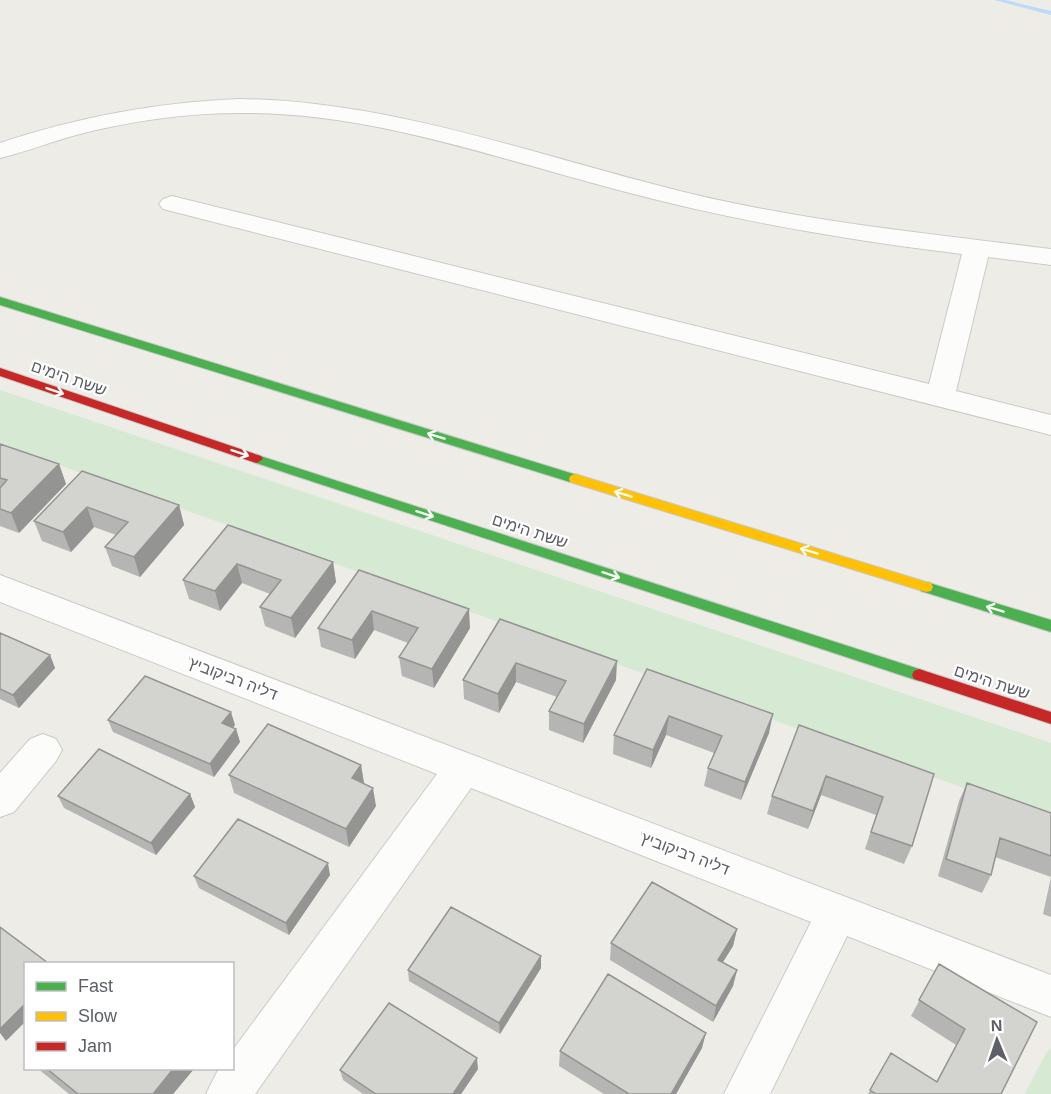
<svg xmlns="http://www.w3.org/2000/svg" width="1051" height="1094" viewBox="0 0 1051 1094" font-family="Arial,Heebo,sans-serif">
  <style>
    .green { fill: #d5e9d3 }
    .lines { fill: none; stroke-linecap: round; stroke-linejoin: round }
    .stream { fill: #bbdbf8; fill-rule: evenodd }
    .street-casing { stroke: #cacac9; stroke-width: 2 }
    .fast-casing { stroke: #c9c9c8; stroke-width: 2 }
    .slow-casing { stroke: #c9c9c8; stroke-width: 2 }
    .jam-casing { stroke: #c9c9c8; stroke-width: 2 }
    .street { fill: #fcfcfb; fill-rule: evenodd }
    .fast { fill: #4caf50; fill-rule: evenodd }
    .slow { fill: #ffc107; fill-rule: evenodd }
    .jam { fill: #c62828; fill-rule: evenodd }
    .wall { fill: #b5b5b3 }
    .shaded-wall { fill: #949492 }
    .building { fill: #d3d3d0; stroke: #949492; stroke-width: 1.5 }
    .oneway { stroke: #f6fbf6 }
    .labels { text-anchor: middle; dominant-baseline: central; stroke-width: 4.5; stroke-linejoin: round; paint-order: stroke }
    .street-label { font-size: 16px; fill: #5d6066; stroke: #fff }
  </style>
  <rect width="100%" height="100%" fill="#edece7"/>
  <path class="green" d="M0 390 1051 743V819L0 444Z
    M1051 1048V1094H1025L1046 1053Z"/>
  <g class="lines">
    <path class="stream" d="M994 0H1005L1051 11V15Z"/>
    <g class="street-casing">
      <path id="street" d="M240 99C395 101 543 158 692 194 810 222 931 234 1051 249V265L988 257 956 391 1051 415V435L163 209 159 204 163 199 172 196 929 384 962 254C847 240 735 221 622 191 498 159 372 112 242 113 186 113 129 121 76 135 50 142 26 152 0 158V143C78 117 158 102 240 99Z
        M0 575 1051 975V1017L847 936 770 1094H724L811 922 471 788 255 1094H206L219 1068H232V1051L437 774 0 602Z
        M43 734 56 739 62 750 56 761 14 812 0 817V773L30 739Z"/>
    </g>
    <g class="fast-casing">
      <path id="fast" d="M0 297 580 476 581 479 580 482H570L0 305Z
        M257 455 919 669 924 671 926 675 924 679 919 681 253 462 251 459Z
        M926 582 1051 620V632L921 591 919 587 921 583Z"/>
    </g>
    <g class="slow-casing">
      <path id="slow" d="M575 474 926 582 931 583 933 587 931 591 926 592 570 482 569 479 570 476Z"/>
    </g>
    <g class="jam-casing">
      <path id="jam" d="M0 368 261 456 263 459 257 463 253 462 0 376Z
        M919 669 1051 712V724L914 679 912 675 914 671Z"/>
    </g>
    <use href="#street" class="street"/>
    <use href="#fast" class="fast"/>
    <use href="#slow" class="slow"/>
    <use href="#jam" class="jam"/>
  </g>
  <path class="wall" d="M0 444 59 464 66 484 19 533 0 526Z
    M82 471 179 505 184 525 140 577 112 566 105 547 116 535 94 527 71 552 42 541 34 521Z
    M228 525 333 562 336 582 295 638 265 626 260 607 270 594 242 583 220 611 189 599 183 580Z
    M359 570 470 628 434 688 402 676 399 657 408 643 374 630 355 659 321 647 318 628Z
    M500 619 616 680 583 743 549 730V711L557 697 516 682 499 713 464 699 463 680Z
    M0 633 50 655 55 668 19 708 0 699Z
    M647 669 769 733 741 800 704 786 708 768 714 753 666 735 651 768 613 754 614 735Z
    M108 720 235 725 232 728 236 729 240 742 214 777 113 732Z
    M799 725 934 774 912 846 904 864 865 849 876 815 821 795 808 829 767 814 772 796Z
    M361 765 364 784 376 806 349 847 234 793 229 775Z
    M967 783 1051 813V917L1043 914 1051 877 995 857 991 875 982 893 938 876 959 801Z
    M190 794 195 807 156 855 64 808 58 796Z
    M330 875 289 935 199 888 194 876Z
    M737 929 733 946 723 962 737 970 733 986 713 1022 610 960 611 943Z
    M939 964 1001 1094H868L891 1053 936 1082 956 1045 911 1016Z
    M541 968 500 1034 409 981 408 970Z
    M702 1048 676 1094H604L559 1066 560 1051Z
    M37 1068H192L193 1070 173 1094H69Z
    M478 1069 461 1094H363L343 1080 340 1070Z"/>
  <path class="shaded-wall" d="M59 464 66 484 19 533 11 513Z
    M179 505 184 525 140 577 134 557Z
    M87 507 94 527 71 552 63 532Z
    M333 562 336 582 295 638 291 618Z
    M237 564 242 583 220 611 215 591Z
    M469 609 470 628 434 688 432 669Z
    M372 611 374 630 355 659 352 640Z
    M50 655 55 668 19 708 13 695Z
    M617 661 616 680 583 743 584 724Z
    M516 663V682L499 713 498 694Z
    M231 712 235 725 226 736 222 723Z
    M773 714 769 733 741 800 745 782Z
    M669 716 666 735 651 768 653 750Z
    M236 729 240 742 214 777 210 764Z
    M361 765 364 783 355 796 352 778Z
    M826 776 821 795 808 829 813 811Z
    M373 788 376 806 349 847 346 829Z
    M190 794 195 807 156 855 151 843Z
    M328 863 330 875 289 935 286 923Z
    M737 929 733 946 714 976 718 960Z
    M541 956V968L500 1034 499 1023Z
    M737 970 733 986 713 1022 716 1006Z
    M26 1003V1021L6 1041 0 1033V1029Z
    M706 1033 702 1048 676 1094H671Z
    M477 1058 478 1069 461 1094H453Z
    M174 1068H192L193 1070 173 1094H153Z"/>
  <path class="building" d="M0 444 59 464 11 513 0 509V488L7 480 0 478Z
    M82 471 179 505 134 557 105 547 128 522 87 507 63 532 34 521Z
    M228 525 333 562 291 618 260 607 281 580 237 564 215 591 183 580Z
    M359 570 469 609 432 669 399 657 418 628 372 611 352 640 318 628Z
    M500 619 617 661 584 724 549 711 566 681 516 663 498 694 463 680Z
    M0 633 50 655 13 695 0 689Z
    M647 669 773 714 745 782 708 768 722 736 669 716 653 750 614 735Z
    M145 676 231 712 222 723 236 729 210 764 108 720Z
    M268 724 361 765 352 778 373 788 346 829 229 775Z
    M799 725 934 774 912 846 871 832 883 797 826 776 813 811 772 796Z
    M99 749 190 794 151 843 58 796Z
    M967 783 1051 813V856L1000 838 991 875 946 859Z
    M238 819 328 863 286 923 194 876Z
    M652 882 737 929 718 960 737 970 716 1006 611 943Z
    M451 907 541 956 499 1023 408 970Z
    M0 927 48 963H26V1003L0 1029Z
    M939 964 1037 1022 1001 1094H876L870 1090 891 1053 937 1082 965 1029 919 1000Z
    M608 974 706 1033 671 1094H629L560 1051Z
    M389 1003 477 1058 453 1094H376L340 1070Z
    M46 1068H174L153 1094H78Z"/>
  <defs><path id="oneway-shaft" d="M-6 0H5M1.5-3L5.5 0L1.5 3" fill="none" stroke-width="1.6" stroke-linecap="round" stroke-linejoin="round" transform="scale(1.5)"/></defs>
  <g class="oneway">
    <use href="#oneway-shaft" transform="translate(55 391) rotate(19)"/>
    <use href="#oneway-shaft" transform="translate(436 436) rotate(-163)"/>
    <use href="#oneway-shaft" transform="translate(240 453) rotate(19)"/>
    <use href="#oneway-shaft" transform="translate(623 494) rotate(-163)"/>
    <use href="#oneway-shaft" transform="translate(425 514) rotate(18)"/>
    <use href="#oneway-shaft" transform="translate(809 551) rotate(-163)"/>
    <use href="#oneway-shaft" transform="translate(611 575) rotate(18)"/>
    <use href="#oneway-shaft" transform="translate(995 609) rotate(-163)"/>
  </g>
  <g class="labels">
    <g class="street-label">
      <text transform="translate(69 378) rotate(19)">ששת הימים</text>
      <text transform="translate(530 531) rotate(18)">ששת הימים</text>
      <text transform="translate(232 678) rotate(21)">'דליה רביקוביץ</text>
      <text transform="translate(992 682) rotate(18)">ששת הימים</text>
      <text transform="translate(684 853) rotate(21)">'דליה רביקוביץ</text>
    </g>
  </g>
  <rect x="24" y="962" width="210" height="108" fill="#ffffff" stroke="#bebfc2" stroke-width="1.5"/>
  <rect x="36" y="982" width="30" height="9" fill="#4caf50" stroke="#bebfc2" stroke-width="1.5"/>
  <text x="78" y="992" font-size="18" fill="#5d6066">Fast</text>
  <rect x="36" y="1012" width="30" height="9" fill="#ffc107" stroke="#bebfc2" stroke-width="1.5"/>
  <text x="78" y="1022" font-size="18" fill="#5d6066">Slow</text>
  <rect x="36" y="1042" width="30" height="9" fill="#c62828" stroke="#bebfc2" stroke-width="1.5"/>
  <text x="78" y="1052" font-size="18" fill="#5d6066">Jam</text>
  <g transform="translate(997 1040) rotate(358)" stroke="#ffffff" stroke-width="4.5" paint-order="stroke">
  <path d="M0-4.5L10 22L0 15L-10 22Z" fill="#5d6066"/>
  <text y="-9" font-size="16" font-weight="bold" text-anchor="middle" fill="#5d6066">N</text>
  </g>
</svg>
